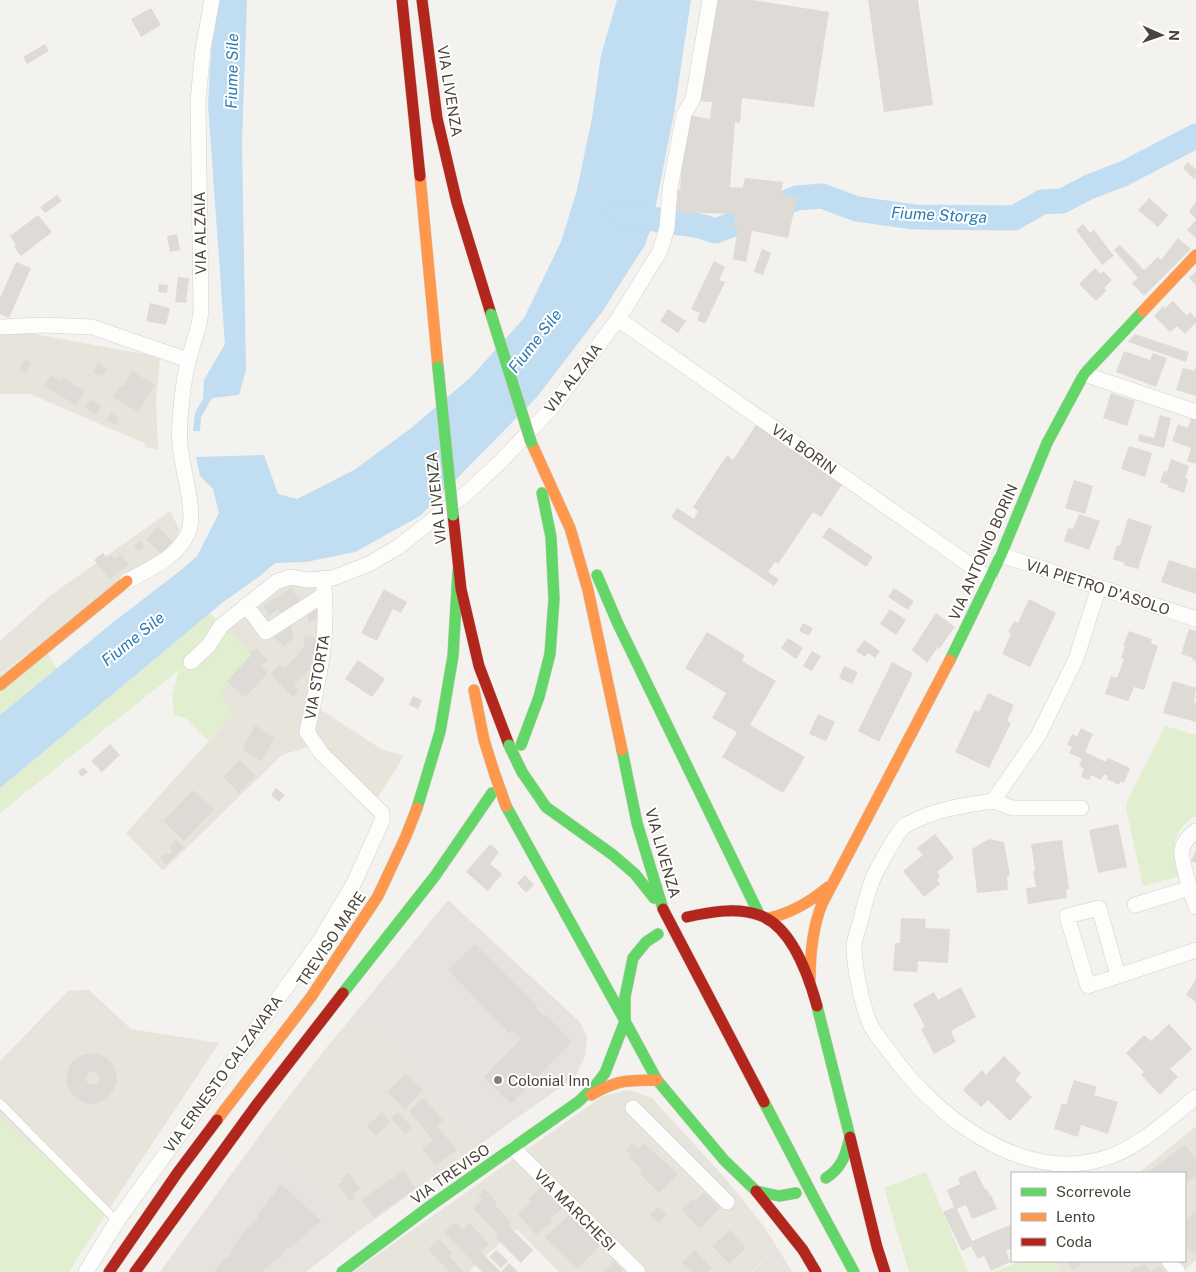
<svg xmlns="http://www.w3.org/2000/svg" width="1196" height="1272" viewBox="0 0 1196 1272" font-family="'Public Sans',sans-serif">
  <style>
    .residential { fill: #e7e4dc }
    .industrial { fill: #e6e2de }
    .green { fill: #e1eecf }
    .water { fill: #c0ddf1 }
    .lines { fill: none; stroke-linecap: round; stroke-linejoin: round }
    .river { stroke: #c0ddf1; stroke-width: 25 }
    .building { fill: #dedbd6; fill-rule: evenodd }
    .lane-casing { stroke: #d2d0cb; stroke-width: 9 }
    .street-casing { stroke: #d2d0cb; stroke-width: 16 }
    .fast-casing { stroke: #d3cfc5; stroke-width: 12 }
    .slow-casing { stroke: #d3cfc5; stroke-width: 12 }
    .jam-casing { stroke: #d3cfc5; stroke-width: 12 }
    .lane { stroke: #fdfdfc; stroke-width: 8 }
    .street { stroke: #fdfdfc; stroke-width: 15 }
    .fast { stroke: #63d668; stroke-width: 11 }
    .slow { stroke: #ff974d; stroke-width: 11 }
    .jam { stroke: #b3261e; stroke-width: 11 }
    .fast-bridge-casing { stroke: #ccbfa9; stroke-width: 12; stroke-linecap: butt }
    .slow-bridge-casing { stroke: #ccbfa9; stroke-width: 12; stroke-linecap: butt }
    .jam-bridge-casing { stroke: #ccbfa9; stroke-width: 12; stroke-linecap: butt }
    .fast-bridge { stroke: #63d668; stroke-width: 11 }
    .slow-bridge { stroke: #ff974d; stroke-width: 11 }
    .jam-bridge { stroke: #b3261e; stroke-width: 11 }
    .poi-dot { fill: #868178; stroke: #fff; stroke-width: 2 }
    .labels { text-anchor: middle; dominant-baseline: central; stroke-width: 4; stroke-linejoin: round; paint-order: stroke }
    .street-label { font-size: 15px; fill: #4b4439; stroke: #fff }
    .poi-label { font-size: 15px; fill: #4b4439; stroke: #fff; text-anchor: start }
    .water-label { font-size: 16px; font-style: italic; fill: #2e7ab2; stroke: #fff }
  </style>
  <rect width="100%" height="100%" fill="#f4f2ee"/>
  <path class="residential" d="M0 330 18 331 149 355 160 359 156 399 158 450 145 447 144 443 30 394H0Z
    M170 511 179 529 177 538 164 555 0 674V641L51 595Z
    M280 583 319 587 314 705 381 749 404 756 375 802 317 744 282 755 163 871 126 833 232 715 220 694 225 628Z
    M89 990 131 1029 219 1043 107 1212 0 1117V1061L68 991Z
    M353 1016 452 1118 476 1147 357 1232 268 1124 326 1048Z
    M630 1090 652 1098 725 1178 762 1224 777 1247 752 1272H559L517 1229 473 1267 470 1272H353L603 1096Z
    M1196 1126V1260L1182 1272H1061L1054 1261H1185V1173H1139Z"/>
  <path class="industrial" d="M448 900 580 1022 587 1037 585 1056 575 1077 476 1147 452 1118 353 1016Z
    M268 1124 357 1232 306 1272H160Z
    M777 1247 792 1272H753Z"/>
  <path class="green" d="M210 613 253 654 220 694 232 715 208 741 185 718 174 715 172 696 179 670 0 813V788Z
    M43 646 57 669 0 715V674Z
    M1165 726 1196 735V816C1190 818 1188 822 1183 826 1170 841 1176 858 1180 876L1143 886 1126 808 1128 799Z
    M0 1117 107 1212 69 1272H0Z
    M926 1172 968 1272H909L884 1188Z
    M1022 1261H1054L1061 1272H993Z"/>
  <path class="water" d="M214 0H247L242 143 246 370 239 395 212 398 201 417 200 431H193L195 413 203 399 204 380 225 344 208 105Z
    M617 0H691L674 113 652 225 645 245 602 312 537 397 420 516 355 552 306 562 275 563 260 576 222 603 0 788V715L111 624 181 570 197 556 219 513 213 489 200 476 196 457 264 455 278 494 297 499 354 470 410 429 471 377 524 318 561 242 577 190 592 118 601 55Z"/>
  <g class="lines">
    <path class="river" d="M619 214 700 226 716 231 797 198 822 196 857 209 914 217 1014 218 1042 202 1062 201 1089 187 1123 174 1196 136"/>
  </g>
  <path class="building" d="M715 0H752L829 12 814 107 742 98 740 123 735 122 730 187 743 188 745 178 783 182 781 194 797 198 788 238 752 231 746 262 733 259 738 228 734 227 735 214 672 212 673 190H680L686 115 710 119 712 102 697 101Z
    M868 0H918L933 105 884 112Z
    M151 8 161 25 141 37 131 19Z
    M45 44 49 51 27 64 23 57Z
    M1188 162 1196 170 1195 180 1183 168Z
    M57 195 62 201 45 213 40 207Z
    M1149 198 1168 215 1158 227 1138 210Z
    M1196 201V219L1189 212Z
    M38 215 52 232 21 256 14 247 16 245 10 236Z
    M1196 220V238L1187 230Z
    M1083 224 1090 233 1094 230 1114 256 1102 265 1076 230Z
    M177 234 180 250 170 252 167 236Z
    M1178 238 1191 249 1144 296 1132 283 1138 278 1114 250 1120 245 1144 270 1158 257 1161 260Z
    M762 249 771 253 763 275 754 272Z
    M714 261 725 267 719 280 725 282 705 324 697 320 700 313 691 309Z
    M16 262 31 268 9 318 0 314V298Z
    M1095 268 1101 274 1103 271 1112 280 1104 288 1107 290 1096 301 1079 284Z
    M1196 271V285L1189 278Z
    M178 277 189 278 186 303 175 302Z
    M159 284 168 285 167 293 158 292Z
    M1173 301 1187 316 1190 312 1195 318 1196 317V322L1185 334 1177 326 1170 332 1154 316 1163 306 1165 308Z
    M150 303 170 308 166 325 146 321Z
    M668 309 686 321 678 333 660 321Z
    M1135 334 1189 352 1186 362 1128 342Z
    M1124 351 1150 360 1153 353 1167 358 1156 387 1116 372Z
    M24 359 31 362 26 373 19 370Z
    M98 363 107 369 102 377 93 372Z
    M1196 367V396L1176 390 1183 368 1194 371Z
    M132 371 155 385 138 412 113 397 120 386 123 387Z
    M51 375 61 381 63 377 85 392 76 405 44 386Z
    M1111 393 1135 401 1127 426 1103 418Z
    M90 399 102 406 96 415 85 408Z
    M111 413 119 418 115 425 107 420Z
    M1160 415 1171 418 1164 448 1138 441 1139 434 1154 438Z
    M1191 418 1196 420V464L1187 461 1191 448 1172 441 1178 424 1188 428Z
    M756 425 843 483 821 517 813 512 778 564 775 562 768 572 779 579 774 586 671 517 677 508 694 519 698 511 693 507 727 455 733 460Z
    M1129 446 1152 453 1145 477 1121 469Z
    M1171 459 1189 466 1185 478 1188 479 1184 493 1168 487V485L1160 482 1164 471 1167 472Z
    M1074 480 1093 486 1085 514 1065 508Z
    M1079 514 1100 521 1089 550 1064 541 1068 528 1073 529Z
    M1128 518 1152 526 1138 569 1124 565 1125 563 1113 559 1117 545 1120 546Z
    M158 527 173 542 161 554 146 539Z
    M829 527 873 557 866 567 822 537Z
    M140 541 144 547 138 551 134 545Z
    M103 553 107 558 111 555 115 559 121 554 129 564 110 579 94 560Z
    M1169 560 1196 569V594L1161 582Z
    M291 588 303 605 282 615 278 609 269 616 263 606Z
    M894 588 914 601 908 610 888 597Z
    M384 589 407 602 401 613 393 609 377 641 361 633Z
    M1029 599 1056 613 1030 667 1002 654 1011 634 1008 632 1014 621 1018 623Z
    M318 608 322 616 308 622V615Z
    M890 609 906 620 896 635 880 624Z
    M936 613 955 627 939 649 938 647 927 663 912 650Z
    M803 623 813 628 809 636 799 631Z
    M291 626 294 639 283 646 274 637Z
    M1189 629 1196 631V661L1192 660 1193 658 1181 654Z
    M1129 631 1152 639 1151 643 1158 646 1144 690 1134 687 1128 701 1105 694 1111 676 1117 678 1124 659 1121 658 1125 646H1123Z
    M707 632 745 655 742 661 776 681 750 725 805 757 783 793 722 757 737 732 712 718 726 693 685 668Z
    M305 636 322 639 318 655 309 669 294 685 299 691 293 697 270 674 280 664 284 669 294 659 304 646Z
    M788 638 803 648 796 659 781 648Z
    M864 640 880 651 875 658 868 653 865 657 856 651Z
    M257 648 268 661 261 666 268 673 245 698 227 681 251 655 249 653Z
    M812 651 821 656 812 671 803 666Z
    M358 660 385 679 372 697 345 679Z
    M892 662 913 673 879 742 858 731Z
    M844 666 858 672 852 684 839 678Z
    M1173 681 1196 688 1194 702 1196 703V722L1163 713Z
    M988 693 1014 705 1007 721 1011 723 989 768 955 752 975 710 979 712Z
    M413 696 422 700 418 709 409 705Z
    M818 714 835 722 826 741 809 734Z
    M255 725 275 738 261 761 242 750Z
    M1081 728 1093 734 1085 752 1106 762 1108 758 1130 768 1124 783 1121 781 1119 785 1107 779 1108 776 1104 774 1101 780 1091 775 1089 780 1081 777 1084 769 1079 766 1082 759 1069 753 1072 747 1067 745 1072 734 1077 737Z
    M110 744 120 755 102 772 91 761Z
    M239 760 256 775 239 793 223 777Z
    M83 767 88 772 82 777 78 772Z
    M276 788 285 795 279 802 271 795Z
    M193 790 214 810 184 841 163 821Z
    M1118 824 1127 867 1098 873 1089 830Z
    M935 834 954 858 937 872 940 877 937 880 940 884 924 897 903 871 923 855 917 848Z
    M176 839 184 847 166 865 160 858 165 853 168 855 173 851 169 847Z
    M989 839 1004 842 1010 876 1007 877 1008 890 977 893 972 849Z
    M1062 840 1069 889 1066 890 1067 898 1028 904 1026 888 1036 887 1033 871 1035 870 1031 844Z
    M490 844 499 852 490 864 502 874 488 891 466 872Z
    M1196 850V863L1191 861Z
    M525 875 534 885 526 893 517 883Z
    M901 918 926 919 925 928 950 929 948 963 918 961 917 972 893 971 895 943H900Z
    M475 944 537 1006 535 1007 544 1016 546 1015 572 1042 511 1104 484 1077 521 1039 512 1030 509 1033 448 970Z
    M1196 979V1002L1186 995Z
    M961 987 976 1017 951 1031 956 1042 934 1054 921 1029 925 1027 913 1004 934 992 938 1000Z
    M1169 1024 1192 1049 1170 1069 1178 1077 1160 1095 1141 1075 1144 1072 1126 1053 1144 1035 1151 1041Z
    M91 1053 99 1054 107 1058 113 1064 116 1072 117 1081 114 1090 108 1097 101 1102 91 1104 82 1102 75 1097 69 1090 66 1082 67 1074 69 1066 75 1059 82 1055ZM93 1071 99 1075V1080L96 1084 91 1085 87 1082 85 1078 89 1072Z
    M1004 1056 1021 1073 1015 1080 1032 1097 1010 1121 988 1100 981 1107 963 1090 982 1070 986 1075Z
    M406 1073 423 1090 405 1109 387 1092Z
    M1074 1080 1097 1087 1094 1095 1118 1102 1108 1134 1081 1125 1078 1137 1054 1129 1062 1103 1066 1105Z
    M424 1098 443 1120 437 1126 457 1150 435 1165 422 1149 433 1140 409 1111Z
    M382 1112 391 1122 376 1136 367 1126Z
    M398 1112 412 1127 405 1134 391 1118Z
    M632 1143 638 1149 644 1143 678 1174 659 1193 639 1173 642 1170 629 1157 631 1155 626 1150Z
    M1185 1145 1196 1160V1176L1185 1184V1173H1147Z
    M404 1170 416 1188 374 1218 361 1200Z
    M975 1170 985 1189H987L990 1196 991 1195 997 1209 972 1219 966 1205 957 1209 972 1241 1010 1225 1012 1230V1248L1006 1251 1010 1262 991 1271 984 1256 978 1259 971 1246 962 1251 943 1212 954 1207 947 1190 960 1184 958 1178Z
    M349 1173 360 1189 353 1195 355 1198 350 1201 338 1184 343 1181 341 1179Z
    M546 1183 565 1206 550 1219 552 1222 536 1235 518 1214 531 1202 528 1199Z
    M281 1184 321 1221 290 1248 288 1246 284 1249 286 1251 262 1272H214L226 1257 228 1258 231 1254 229 1253 254 1220 256 1221 258 1218 257 1216Z
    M485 1189 497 1203 495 1205 511 1222 508 1225 533 1250 521 1263 495 1237 498 1234 473 1208 482 1200 478 1196Z
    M704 1192 720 1208 700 1229 681 1210 693 1198 695 1201Z
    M658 1207 667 1215 659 1223 650 1215Z
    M1196 1212V1252L1193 1254 1185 1242V1220Z
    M570 1214 600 1245 578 1269 545 1237Z
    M456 1222 463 1230 470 1223 489 1244 481 1252 501 1272 509 1263 518 1272H482L444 1232Z
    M730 1230 746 1248 729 1264 712 1246Z
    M439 1239 452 1253 449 1256 464 1272H449L428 1249Z
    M496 1250 508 1261 501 1268 489 1257Z
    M695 1250 712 1268 709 1271 710 1272H691L682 1263Z
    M614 1261 624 1270 622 1272H603Z
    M1066 1261H1085L1074 1270Z
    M1144 1263 1151 1272 1159 1265 1165 1272H1129L1136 1266 1138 1268Z"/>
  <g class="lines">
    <g class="lane-casing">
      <path id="lane" d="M0 1103 117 1221"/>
    </g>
    <g class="street-casing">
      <path id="street" d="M618 319 990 579
        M0 327 43 325 92 327 188 360
        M1084 374 1196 412
        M1001 555 1196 619
        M127 581C150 569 177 558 188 533 197 513 182 469 180 446 178 426 183 379 189 359 193 343 199 329 201 312L198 101 203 49 212 0
        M1099 587 1076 659 1038 736 993 801C963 805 933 810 906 825 899 828 884 858 879 866 869 884 865 903 860 923 858 930 855 938 854 945 854 966 862 1007 871 1026 876 1035 883 1043 889 1051 933 1114 1019 1183 1102 1159 1138 1149 1167 1120 1196 1097
        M246 605 266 632 325 594
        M191 662 209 645 221 626 276 582 290 577 308 580 333 578 369 564 398 547 468 492 499 463 550 410 618 319 660 251 667 228 670 189 684 114 693 99 710 0
        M993 801 1013 808H1081
        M1196 831C1190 835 1184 842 1182 849 1180 860 1192 895 1196 907
        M1135 905 1190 888
        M1118 976 1099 908 1067 916 1088 986 1196 950
        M633 1108 727 1202
        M513 1148 638 1272
        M1169 1261 1178 1272
        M86 1272 117 1221 319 942 354 883 382 821V813L322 754 307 732C319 678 330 634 323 578"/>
    </g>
    <g class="fast-casing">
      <path id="fast" d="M597 575 618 624 759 914
        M950 660 1001 555 1047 443 1084 374 1143 311
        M521 745 539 697 550 654 554 599 551 537 542 493
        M622 750 637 823 663 909
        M522 772 546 807 613 855 635 874 654 898
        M506 806 625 1021
        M417 808 440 732 453 656 458 571
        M658 934 646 942 633 958 625 997V1021L657 1080 724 1160 756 1191 779 1196 796 1193
        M343 993 435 876 492 793
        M817 1006 850 1137C846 1154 842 1168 826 1178
        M815 1200 854 1272
        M342 1272 430 1206 578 1102 595 1086 605 1073 625 1021"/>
    </g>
    <g class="slow-casing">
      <path id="slow" d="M420 176 438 367
        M1143 311 1196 255
        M531 442 570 528 588 590 622 750
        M0 685 127 581
        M474 690 484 740 495 775
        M769 918C792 913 810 902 828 887
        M810 980C810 954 812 929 822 904L950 660
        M591 1095C618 1079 626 1081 657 1080
        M217 1120 311 997 378 896 406 836 417 808"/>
    </g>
    <g class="jam-casing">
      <path id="jam" d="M402 0 420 176
        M422 0 437 118 457 203 491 314
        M453 515 461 589 479 666 509 745
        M687 917C710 912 736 907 759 915 792 926 809 977 817 1006
        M850 1137 877 1247 885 1272
        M756 1191 803 1250 816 1272
        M109 1272 178 1172 217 1120
        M135 1272 257 1104 343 993"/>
    </g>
    <use href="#lane" class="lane"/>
    <use href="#street" class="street"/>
    <use href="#fast" class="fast"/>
    <use href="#slow" class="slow"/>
    <use href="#jam" class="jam"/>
    <g class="fast-bridge-casing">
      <path id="fast-bridge" d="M491 314 531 442
        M438 367 453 515
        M509 745 522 772
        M764 1102 815 1200"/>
    </g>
    <g class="slow-bridge-casing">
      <path id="slow-bridge" d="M495 775 506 806"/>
    </g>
    <g class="jam-bridge-casing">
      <path id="jam-bridge" d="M663 909 764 1102"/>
    </g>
    <use href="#fast-bridge" class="fast-bridge"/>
    <use href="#slow-bridge" class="slow-bridge"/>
    <use href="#jam-bridge" class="jam-bridge"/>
  </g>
  <circle class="poi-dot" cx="498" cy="1080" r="5"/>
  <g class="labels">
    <g class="street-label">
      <text transform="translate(450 91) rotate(81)">VIA LIVENZA</text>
      <text transform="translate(200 233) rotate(-91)">VIA ALZAIA</text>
      <text transform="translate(573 378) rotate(-52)">VIA ALZAIA</text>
      <text transform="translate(804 449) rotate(35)">VIA BORIN</text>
      <text transform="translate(436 498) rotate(-96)">VIA LIVENZA</text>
      <text transform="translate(983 552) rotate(-66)">VIA ANTONIO BORIN</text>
      <text transform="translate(1098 587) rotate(18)">VIA PIETRO D'ASOLO</text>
      <text transform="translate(317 677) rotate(-80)">VIA STORTA</text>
      <text transform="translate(663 853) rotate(74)">VIA LIVENZA</text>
      <text transform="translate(331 939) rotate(-56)">TREVISO MARE</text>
      <text transform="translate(223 1074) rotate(-54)">VIA ERNESTO CALZAVARA</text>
      <text transform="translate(450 1174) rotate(-35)">VIA TREVISO</text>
      <text transform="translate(575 1210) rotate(45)">VIA MARCHESI</text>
    </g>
    <g class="poi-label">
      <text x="508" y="1080">Colonial Inn</text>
    </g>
    <g class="water-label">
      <text transform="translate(232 71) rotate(-89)">Fiume Sile</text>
      <text transform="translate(939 215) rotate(3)">Fiume Storga</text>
      <text transform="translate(535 341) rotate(-52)">Fiume Sile</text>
      <text transform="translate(133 639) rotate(-39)">Fiume Sile</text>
    </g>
  </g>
  <rect x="1011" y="1172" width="175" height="90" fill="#ffffff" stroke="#b7b4b0"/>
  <rect x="1021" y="1188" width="25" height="8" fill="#63d668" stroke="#b7b4b0"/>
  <text x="1056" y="1197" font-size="15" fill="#4b4439">Scorrevole</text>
  <rect x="1021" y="1213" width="25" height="8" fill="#ff974d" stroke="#b7b4b0"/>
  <text x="1056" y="1222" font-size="15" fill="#4b4439">Lento</text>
  <rect x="1021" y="1238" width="25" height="8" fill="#b3261e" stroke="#b7b4b0"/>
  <text x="1056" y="1247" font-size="15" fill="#4b4439">Coda</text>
  <g transform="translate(1161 35) rotate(92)" stroke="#ffffff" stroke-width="4" paint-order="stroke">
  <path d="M0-4L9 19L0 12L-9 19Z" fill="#4b4439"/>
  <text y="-8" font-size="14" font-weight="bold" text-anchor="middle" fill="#4b4439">N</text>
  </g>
</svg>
